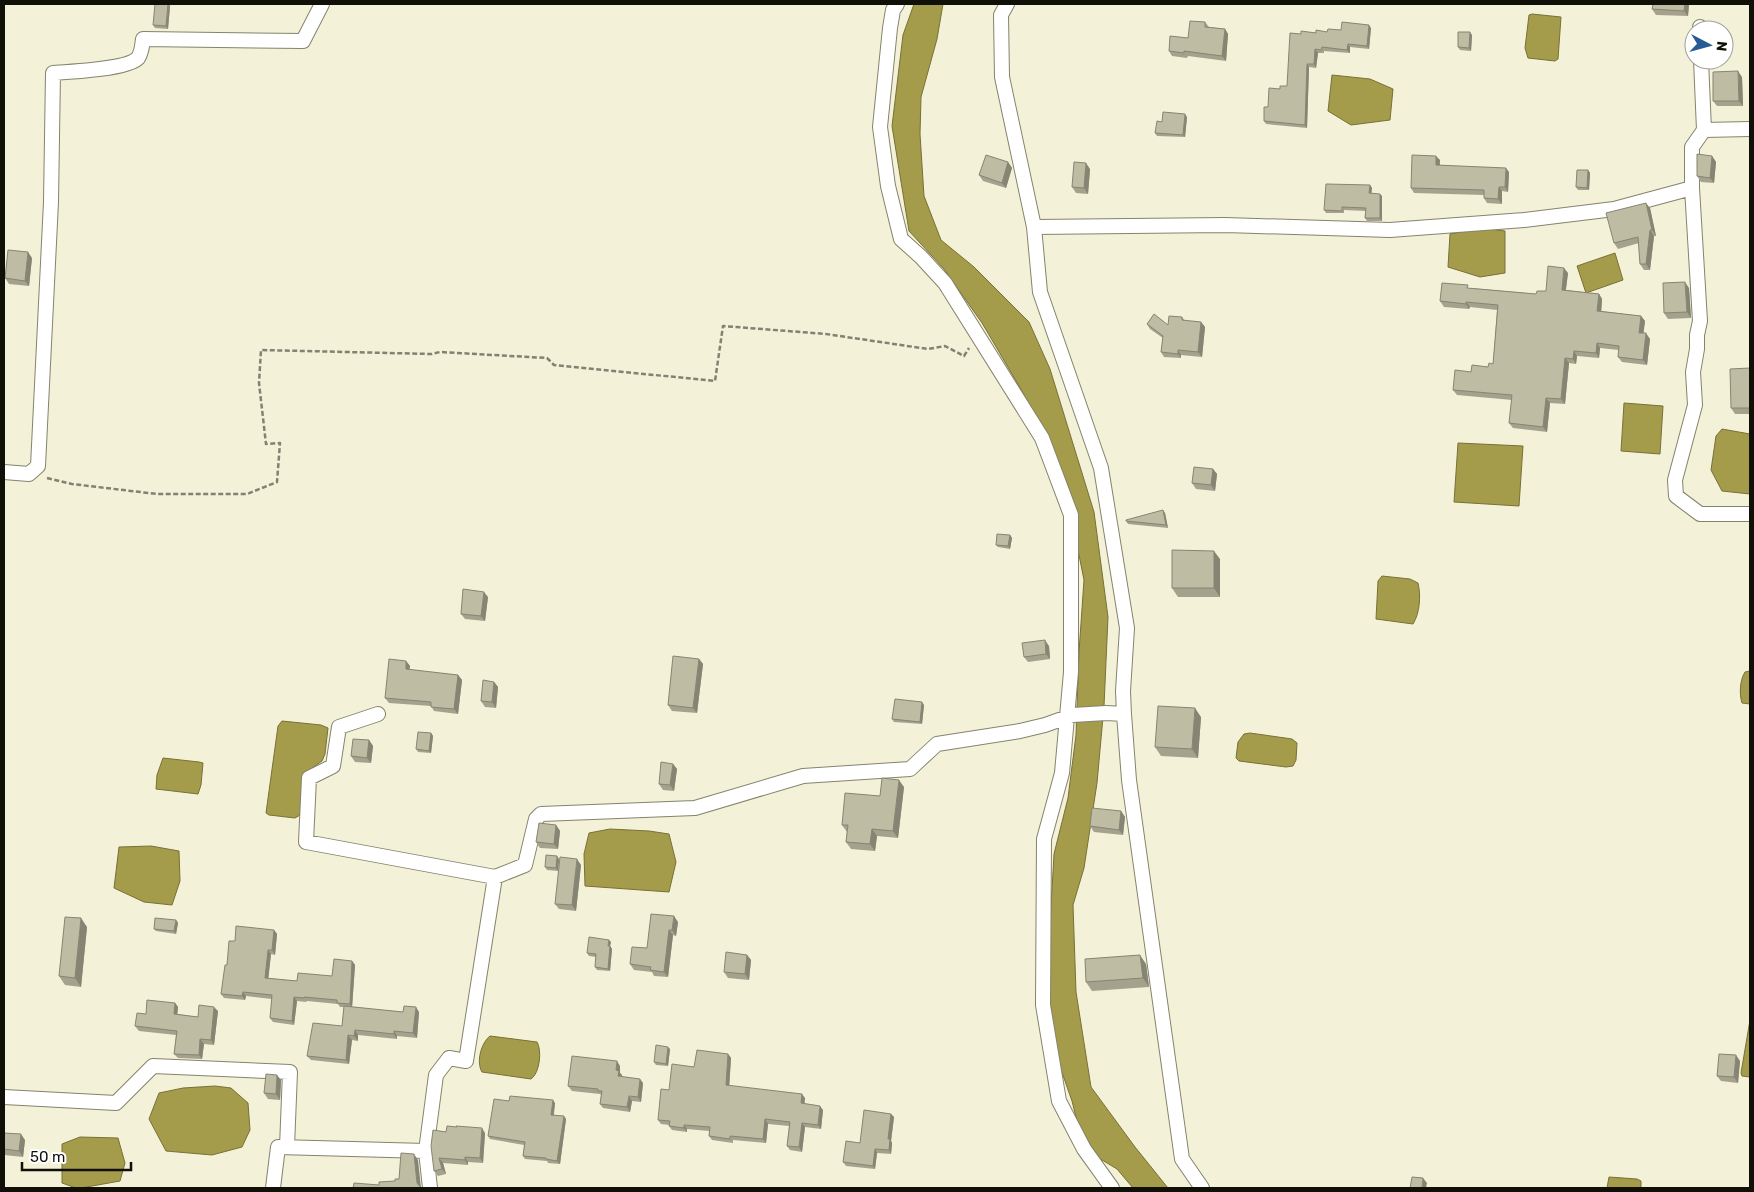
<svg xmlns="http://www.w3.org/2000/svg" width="1754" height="1192" viewBox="0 0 1754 1192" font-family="Rubik,sans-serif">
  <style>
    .water { fill: #a49b4b; stroke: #787137 }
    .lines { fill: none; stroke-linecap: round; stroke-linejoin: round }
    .street-casing { stroke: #85836c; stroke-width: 16 }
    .path { stroke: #838171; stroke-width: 2.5; stroke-dasharray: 5 2.5; stroke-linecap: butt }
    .street { stroke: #fff; stroke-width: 14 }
    .wall { fill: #a4a28d }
    .shaded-wall { fill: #868473 }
    .building { fill: #bfbca4; stroke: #868473 }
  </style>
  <rect width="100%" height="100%" fill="#f3f1d8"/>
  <path class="water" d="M914 4H943L937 39 921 97 920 134 924 196 941 240 974 267 1029 322 1050 369 1094 512 1108 617 1104 706 1097 783 1084 868 1073 905 1076 992 1091 1087 1135 1147 1168 1188H1133L1117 1169 1084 1149 1072 1101 1058 1061 1049 994 1050 925 1054 854 1068 798 1076 735 1079 652 1084 580 1071 515 1054 457 1022 391 982 323 944 269 909 231 892 126 903 35Z
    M1532 14 1561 17 1558 59 1555 61 1528 58 1525 48 1529 15Z
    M1332 75 1370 79 1393 89 1390 120 1351 125 1328 111Z
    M1482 228 1505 231V273L1480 277 1448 267 1450 234Z
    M1615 253 1623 280 1586 293 1577 266Z
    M1624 403 1663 406 1660 454 1621 451Z
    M1722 429 1750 434V494L1722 491 1711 470 1716 436Z
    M1458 443 1523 446 1519 506 1454 502Z
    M1382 576 1410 579 1418 583C1421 595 1420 613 1413 624L1376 619 1378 581Z
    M1750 671V704L1742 703C1739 693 1740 680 1745 672Z
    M282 721 321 725 328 728 325 754 322 761 308 771 300 815 295 818 269 815 266 813 278 726Z
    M1250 733 1292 739 1297 743 1296 760 1293 766 1286 767 1239 761 1236 758 1238 742 1244 734Z
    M163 758 199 762 203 763 201 785 198 794 156 789 157 775Z
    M610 829 649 831 669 834 676 862 669 892 585 886 584 854 589 833Z
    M151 846 179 851 180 881 172 905 144 902 114 888 119 847Z
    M1750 1020V1077L1742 1076 1741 1073Z
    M490 1036 537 1042C542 1050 540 1073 531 1079L482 1072C476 1062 481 1043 490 1036Z
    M215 1086 231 1088 248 1103 250 1130 242 1147 212 1155 166 1151 149 1119 159 1093 183 1088Z
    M80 1137 118 1138 125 1163 120 1181 81 1188H76L62 1183V1144Z
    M1609 1177 1637 1179 1641 1181V1188H1607Z"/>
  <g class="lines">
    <g class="street-casing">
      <path id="street" d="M897 4 893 10 890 28 880 127 888 186 901 239 921 257 945 283 1042 438 1071 515V672L1062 773 1044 839 1043 1005 1059 1101 1084 1149 1112 1188
        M1007 4 1001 15 1002 77 1034 227 1225 225 1390 230 1524 220 1614 209 1692 188
        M1700 27V30
        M1701 60 1704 130 1750 129
        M1704 130 1692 147V188L1700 321 1697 335V349L1693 372 1695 405 1675 480 1676 496 1700 514H1750
        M4 472 29 474 38 466 51 202 53 73C69 72 128 69 138 58 142 52 142 46 143 39L303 41 322 4
        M378 714 339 727 333 766 309 778 306 842 495 877 525 865 536 819 541 814 695 808 803 776 910 769 937 744 1020 731 1045 725 1073 715 1106 713 1124 714 1123 691 1127 628 1101 468 1040 292 1034 227
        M1124 714 1129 780 1182 1159 1202 1188
        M4 1097 116 1103 153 1066 290 1072 287 1147
        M273 1188 278 1147 426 1151
        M430 1188 426 1151 436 1075 449 1058 466 1061 495 877"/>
    </g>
    <path class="path" d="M47 478 72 484 157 494H247L277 482 280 443 266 444 259 383 261 350 432 354 440 352 547 358 554 365 715 381 723 326 826 334 928 349 945 346 964 356 969 348"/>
    <use href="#street" class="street"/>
  </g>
  <path class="wall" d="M169 4 170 6 168 29 155 28 153 25Z
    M1689 4 1688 16 1656 15 1652 9Z
    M1205 22 1209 27 1225 29 1228 34 1226 61 1188 56 1187 58 1172 56 1169 51 1188 38Z
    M1371 28 1369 49 1350 47V53L1324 51V53H1318L1316 68 1309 67 1307 128 1266 124 1264 121 1268 107 1280 89 1287 86 1301 34Z
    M1472 35 1471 51 1460 50 1458 47Z
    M1742 77 1743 106H1717L1713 101Z
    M1187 117 1185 137 1157 136 1155 133 1162 122Z
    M1712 156 1716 162 1714 183 1701 182 1697 176Z
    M1440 160V165L1509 172 1508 192 1502 191V204L1487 203 1484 198V195L1414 193 1411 188Z
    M1008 162 1012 168 1006 188 983 181 979 175Z
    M1090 169 1088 194 1076 193 1072 187Z
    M1588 170 1590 173 1589 190H1578L1576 187Z
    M1370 185 1372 188 1371 193 1382 196V221H1367L1365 218 1366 211 1344 210V213H1326L1324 210Z
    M1650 208 1656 236H1654L1650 270H1644L1640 264 1639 243 1618 249 1614 243Z
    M32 258 29 286 9 284 5 278Z
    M1568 273 1566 290 1599 294 1602 299 1601 311 1641 316 1645 321 1643 333 1650 339 1647 365 1622 362 1618 357 1619 350 1600 348 1599 358 1577 356 1576 364 1569 363 1565 404 1550 403 1547 432 1513 428 1509 423 1512 400 1457 395 1453 390 1471 372 1488 367 1493 364 1497 310 1470 307 1469 309 1444 307 1440 301 1470 288 1536 294 1546 291Z
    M1689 288 1691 318 1668 319 1664 313Z
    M1182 317 1185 321 1201 322 1205 327 1202 357 1181 355V358L1164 357 1161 352 1163 338 1150 329 1147 324 1168 325Z
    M1750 368V414H1735L1731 408Z
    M1213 469 1217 474 1215 491 1196 489 1192 483Z
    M1165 513 1168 528 1128 524 1126 521Z
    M1010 535 1012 538 1010 549 998 547 996 545Z
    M1220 559V597H1178L1172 588Z
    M488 597 485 621 465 619 461 614Z
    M1049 646 1050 659 1028 662 1024 657Z
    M699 659 703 664 697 713 672 711 668 705Z
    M406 661 410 666 409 670 458 675 462 680 458 714 434 711 431 706 389 703 385 698Z
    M494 682 498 687 496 708 485 707 481 701Z
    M924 705 922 724 894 722 892 719Z
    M1201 717 1198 758 1161 756 1155 747Z
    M431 733 433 736 431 753 418 752 416 749Z
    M369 740 373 746 371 763 355 762 351 756Z
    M673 764 677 769 674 791 663 790 659 784Z
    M904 787 898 838 877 836 875 851 851 849 846 842 847 832 842 825 880 796Z
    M1121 811 1125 817 1123 835 1094 832 1090 826Z
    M556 825 560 831 558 849 540 848 536 842Z
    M559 859 558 871 547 870 545 867Z
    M581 865 576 911 559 909 555 904Z
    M176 920 178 923 176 934 156 931 154 929Z
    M678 922 676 936 673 935 668 977 654 976 652 972 634 970 630 964Z
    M87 927 81 987 65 985 59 976Z
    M274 930 277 934 275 955 271 954 268 978 297 981 332 976 352 961 355 965 352 1007 403 1012H419L417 1038 397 1036V1039L358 1035V1041L352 1040 349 1064 311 1060 307 1056 342 1026 344 1007H340L338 1004 307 1001 306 1002 297 1001 294 1025 273 1022 270 1018 272 999 246 996 245 1000 224 998 221 994 227 965 235 941Z
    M611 942 610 946 612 949 610 971 597 970 595 967 596 957 589 956 587 953Z
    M747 955 751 960 749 980 728 978 724 972Z
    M1146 964 1149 987 1092 991 1086 982Z
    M175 1003 178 1007 177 1014 198 1017 218 1011 214 1045 204 1044 202 1059 178 1058 174 1054 176 1035 139 1031 135 1026 146 1014Z
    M670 1049 668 1066 656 1065 654 1062Z
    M728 1054 731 1058 729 1086 805 1098 804 1104 823 1110 821 1129 805 1127 802 1152 790 1150 787 1146 789 1126 768 1124 766 1143 733 1140V1143L712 1140 709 1136V1131L687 1129V1132L672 1130 669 1126V1125L661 1124 658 1120 669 1090 694 1067Z
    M1740 1061 1738 1083 1721 1081 1717 1076Z
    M620 1066V1073L622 1075 621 1077 643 1083 641 1102 632 1101 630 1112 603 1108 600 1104 601 1095 600 1094 572 1091 568 1086Z
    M281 1080 280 1100 268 1099 264 1093Z
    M509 1101 555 1103 554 1115 566 1119 560 1164 548 1163 547 1161 525 1159 523 1156 524 1145 490 1139 488 1136Z
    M891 1114 894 1117 891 1141 892 1143 891 1154 877 1153 875 1169 846 1166 843 1162 860 1143Z
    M446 1132 485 1133 483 1163 468 1162V1165L443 1163 446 1174 438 1176 434 1171Z
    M4 1133 25 1140 23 1157 4 1155Z"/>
  <path class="shaded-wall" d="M169 4 170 6 168 29 166 26Z
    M1685 4H1689L1688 16 1684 11Z
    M1369 25 1371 28 1369 49 1367 46Z
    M1225 29 1228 34 1226 61 1222 56Z
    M1470 32 1472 35 1471 51 1469 48Z
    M1348 44 1350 47V53L1347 50Z
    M1315 49 1318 53 1316 68 1314 64Z
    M1307 64 1309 67 1307 128 1305 125Z
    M1738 71 1742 77 1743 106 1739 101Z
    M1185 114 1187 117 1185 137 1183 135Z
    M1436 156 1440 160 1439 169 1436 165Z
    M1712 156 1716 162 1714 183 1710 178Z
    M1008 162 1012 168 1006 188 1002 183Z
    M1086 163 1090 169 1088 194 1084 188Z
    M1506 168 1509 172 1508 192 1505 187Z
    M1588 170 1590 173 1589 190 1587 188Z
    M1370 185 1372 188 1371 196 1369 193Z
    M1499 187 1502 191V204L1498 199Z
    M1380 194 1382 196V221L1380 218Z
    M1646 203 1650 208 1656 236 1652 230Z
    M1650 230 1654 236 1650 270 1646 264Z
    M28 252 32 258 29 286 25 281Z
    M1564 268 1568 273 1565 295 1562 290Z
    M1685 282 1689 288 1691 318 1687 312Z
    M1599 294 1602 299 1601 316 1597 311Z
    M1466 302 1470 307 1469 309 1466 304Z
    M1641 316 1645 321 1643 338 1639 333Z
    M1201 322 1205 327 1202 357 1198 352Z
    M1646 333 1650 339 1647 365 1643 360Z
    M1597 343 1600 348 1599 358 1596 353Z
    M1178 350 1181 355V358L1178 354Z
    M1574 351 1577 356 1576 364 1573 359Z
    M1565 358 1569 363 1565 404 1561 399Z
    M1546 398 1550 403 1547 432 1543 427Z
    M1213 469 1217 474 1215 491 1211 485Z
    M1163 510 1165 513 1168 528 1166 525Z
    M1010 535 1012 538 1010 549 1008 546Z
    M1214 551 1220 559V597L1214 588Z
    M484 592 488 597 485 621 481 616Z
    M1045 640 1049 646 1050 659 1046 654Z
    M699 659 703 664 697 713 693 708Z
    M406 661 410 666 409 674 406 669Z
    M458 675 462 680 458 714 454 709Z
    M494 682 498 687 496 708 492 702Z
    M922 702 924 705 922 724 920 722Z
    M1195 708 1201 717 1198 758 1192 749Z
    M431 733 433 736 431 753 429 751Z
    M369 740 373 746 371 763 367 758Z
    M673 764 677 769 674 791 670 785Z
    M899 780 904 787 898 838 893 831Z
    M1121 811 1125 817 1123 835 1119 830Z
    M556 825 560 831 558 849 554 844Z
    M872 829 877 836 875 851 870 844Z
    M557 856 559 859 558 871 556 868Z
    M577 859 581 865 576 911 572 905Z
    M674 916 678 922 676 936 672 930Z
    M81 918 87 927 81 987 75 978Z
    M176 920 178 923 176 934 174 931Z
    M274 930 277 934 275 955 272 950Z
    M669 930 673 935 668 977 664 972Z
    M609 940 611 942 610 946 612 949 610 971 608 969Z
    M268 950 271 954 268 982 265 978Z
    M747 955 751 960 749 980 745 974Z
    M1140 955 1146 964 1149 987 1143 978Z
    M352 961 355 965 352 1008 350 1004Z
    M243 992 246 996 245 1000 242 996Z
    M294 997 297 1001 294 1025 292 1021Z
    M175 1003 178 1007 177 1019 174 1014Z
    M214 1007 218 1011 214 1045 211 1040Z
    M416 1007 419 1012 417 1038 413 1033Z
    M355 1030 358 1035V1041L354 1036Z
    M394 1031 397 1036V1039L394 1034Z
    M348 1035 352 1040 349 1064 346 1060Z
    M200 1039 204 1044 202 1059 199 1055Z
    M668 1047 670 1049 668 1066 666 1064Z
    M728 1054 731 1058 729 1090 726 1085Z
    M1736 1055 1740 1061 1738 1083 1734 1077Z
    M617 1061 620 1066V1073L622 1075 621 1081 618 1076 616 1070Z
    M277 1075 281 1080 280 1100 276 1094Z
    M640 1079 643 1083 641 1102 638 1097Z
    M802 1094 805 1098 804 1108 801 1103Z
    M629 1096 632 1101 630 1112 627 1107Z
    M553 1100 555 1103 553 1118 551 1115Z
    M820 1106 823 1110 821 1129 818 1125Z
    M891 1114 894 1117 891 1141 892 1143 891 1154 889 1150 888 1139Z
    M564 1116 566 1119 560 1164 557 1161Z
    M765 1119 768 1124 766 1143 763 1139Z
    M802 1123 805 1127 802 1152 799 1147Z
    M684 1125 687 1129V1132L684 1128Z
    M482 1128 485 1133 483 1163 480 1158Z
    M21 1134 25 1140 23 1157 19 1151Z
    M875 1149 877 1153 875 1169 873 1166Z
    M414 1154 418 1160 421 1188 417 1183Z
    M465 1157 468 1162V1165L465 1160Z
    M439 1158 443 1163 446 1174 442 1169Z
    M1423 1178 1427 1183 1426 1188H1422Z"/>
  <path class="building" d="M155 4H168L166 26 153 25Z
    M1653 4H1685L1684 11 1652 9Z
    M1190 21 1205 22V27L1225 29 1222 56 1184 51V53L1169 51 1170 36 1188 38Z
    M1342 22 1369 25 1367 46 1348 44 1347 50 1322 47 1321 50 1315 49 1314 64H1307L1305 125 1264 121V107H1268L1269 88 1280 89V86H1287L1290 33 1301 34V31L1316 33V30L1327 32 1328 29 1341 30Z
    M1458 32H1470L1469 48 1458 47Z
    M1738 71 1739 101H1713V72Z
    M1163 112 1185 114 1183 135 1155 133 1157 121 1162 122Z
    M1697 154 1712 156 1710 178 1697 176Z
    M986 155 1008 162 1002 183 979 175Z
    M1412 155 1436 156V165L1506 168 1505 187H1499L1498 199 1484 198V190L1411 188Z
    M1074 162 1086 163 1084 188 1072 187Z
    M1577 170H1588L1587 188 1576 187Z
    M1326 184 1370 185 1369 193 1380 194V218H1365L1366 208 1342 207V211L1324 210Z
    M1646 203 1652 230H1650L1646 264H1640L1638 237 1614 243 1606 213Z
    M8 250 28 252 25 281 5 278Z
    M1548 266 1564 268 1562 290 1599 294 1597 311 1641 316 1639 333H1646L1643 360 1618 357 1619 346 1597 343 1596 353 1574 351 1573 359 1565 358 1561 399 1546 398 1543 427 1509 423 1512 395 1453 390 1455 370 1471 372 1472 365 1488 367 1489 363 1493 364 1498 305 1466 302V304L1440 301 1442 283 1468 285 1467 288 1536 294 1537 291H1546Z
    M1685 282 1687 312 1664 313 1663 283Z
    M1154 314 1168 325 1169 316 1182 317V320L1201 322 1198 352 1178 350V354L1161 352 1163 336 1147 324Z
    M1750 368V408H1731L1730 369Z
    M1194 467 1213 469 1211 485 1192 483Z
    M1163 510 1166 525 1126 521V520Z
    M997 534 1010 535 1008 546 996 545Z
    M1172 550 1214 551V588H1172Z
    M463 589 484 592 481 616 461 614Z
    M1045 640 1046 654 1024 657 1022 643Z
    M673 656 699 659 693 708 668 705Z
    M389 659 406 661V669L458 675 454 709 431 707V702L385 698Z
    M483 680 494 682 492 702 481 701Z
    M895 699 922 702 920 722 892 719Z
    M1158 706 1195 708 1192 749 1155 747Z
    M418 732 431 733 429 751 416 749Z
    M353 739 369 740 367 758 351 756Z
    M661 762 673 764 670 785 659 784Z
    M882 778 899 780 893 831 872 829 870 844 846 842 848 825H842L845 793 880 796Z
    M1092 808 1121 811 1119 830 1090 826Z
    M539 823 556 825 554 844 536 842Z
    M546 855 557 856 556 868 545 867Z
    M560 857 577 859 572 905 555 904Z
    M651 914 674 916 672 930H669L664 972 650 970 651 967 630 964 632 947 647 948Z
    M65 917 81 918 75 978 59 976Z
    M155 918 176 920 174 931 154 929Z
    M236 926 274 930 272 950H268L265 978 297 981 298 973 332 976 334 959 352 961 350 1004 337 1003V1000L304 997V998L294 997 292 1021 270 1018 272 995 243 992 242 996 221 994 225 965H227L229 941H235Z
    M589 937 609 940 608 946H610L608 969 595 967 596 954 587 953Z
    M726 952 747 955 745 974 724 972Z
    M1140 955 1143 978 1086 982 1085 959Z
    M147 1000 175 1003 174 1014 198 1017 199 1005 214 1007 211 1040 200 1039 199 1055 174 1054 177 1031 135 1026 137 1013 146 1014Z
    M344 1006 403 1012 404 1006 416 1007 413 1033 394 1031V1034L355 1030 354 1036 348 1035 346 1060 307 1056 313 1023 342 1026Z
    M656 1045 668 1047 666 1064 654 1062Z
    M697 1050 728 1054 726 1085 802 1094 801 1103 820 1106 818 1125 802 1123 799 1147 787 1146 790 1122 765 1119 763 1139 730 1136V1139L709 1136 710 1127 684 1125V1128L669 1126 670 1121 658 1120 661 1089 669 1090 672 1064 694 1067Z
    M1719 1054 1736 1055 1734 1077 1717 1076Z
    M572 1056 617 1061 616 1070 619 1071 618 1076 640 1079 638 1097 629 1096 627 1107 600 1104 602 1091H598V1089L568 1086Z
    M266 1074 277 1075 276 1094 264 1093Z
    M510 1096 553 1100 551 1115 564 1116 557 1161 546 1159V1158L523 1156 525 1142 488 1136 494 1099 509 1101Z
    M864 1110 891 1114 888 1139H890L889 1150 875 1149 873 1166 843 1162 846 1141 860 1143Z
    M447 1126 457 1127 456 1126 482 1128 480 1158 465 1157V1160L439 1158 442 1169 434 1171 431 1146 433 1130 446 1132Z
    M4 1133 21 1134 19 1151 4 1149Z
    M401 1153 414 1154 417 1183 421 1188H353L354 1183 379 1185V1182L395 1181V1179H399Z
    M1412 1177 1423 1178 1422 1188H1410Z"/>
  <rect width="1754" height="1192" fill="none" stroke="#111008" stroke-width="10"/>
  <g transform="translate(1709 45) rotate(96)"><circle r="24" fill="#ffffff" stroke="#a09f9c"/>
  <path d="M0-4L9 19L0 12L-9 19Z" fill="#275b94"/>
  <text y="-8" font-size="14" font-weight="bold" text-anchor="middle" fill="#111008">N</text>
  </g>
  <path d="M22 1162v8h109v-8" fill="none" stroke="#111008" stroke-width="2.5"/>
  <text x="30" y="1162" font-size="15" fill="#111008" stroke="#ffffff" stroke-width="4" paint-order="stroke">50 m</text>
</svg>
